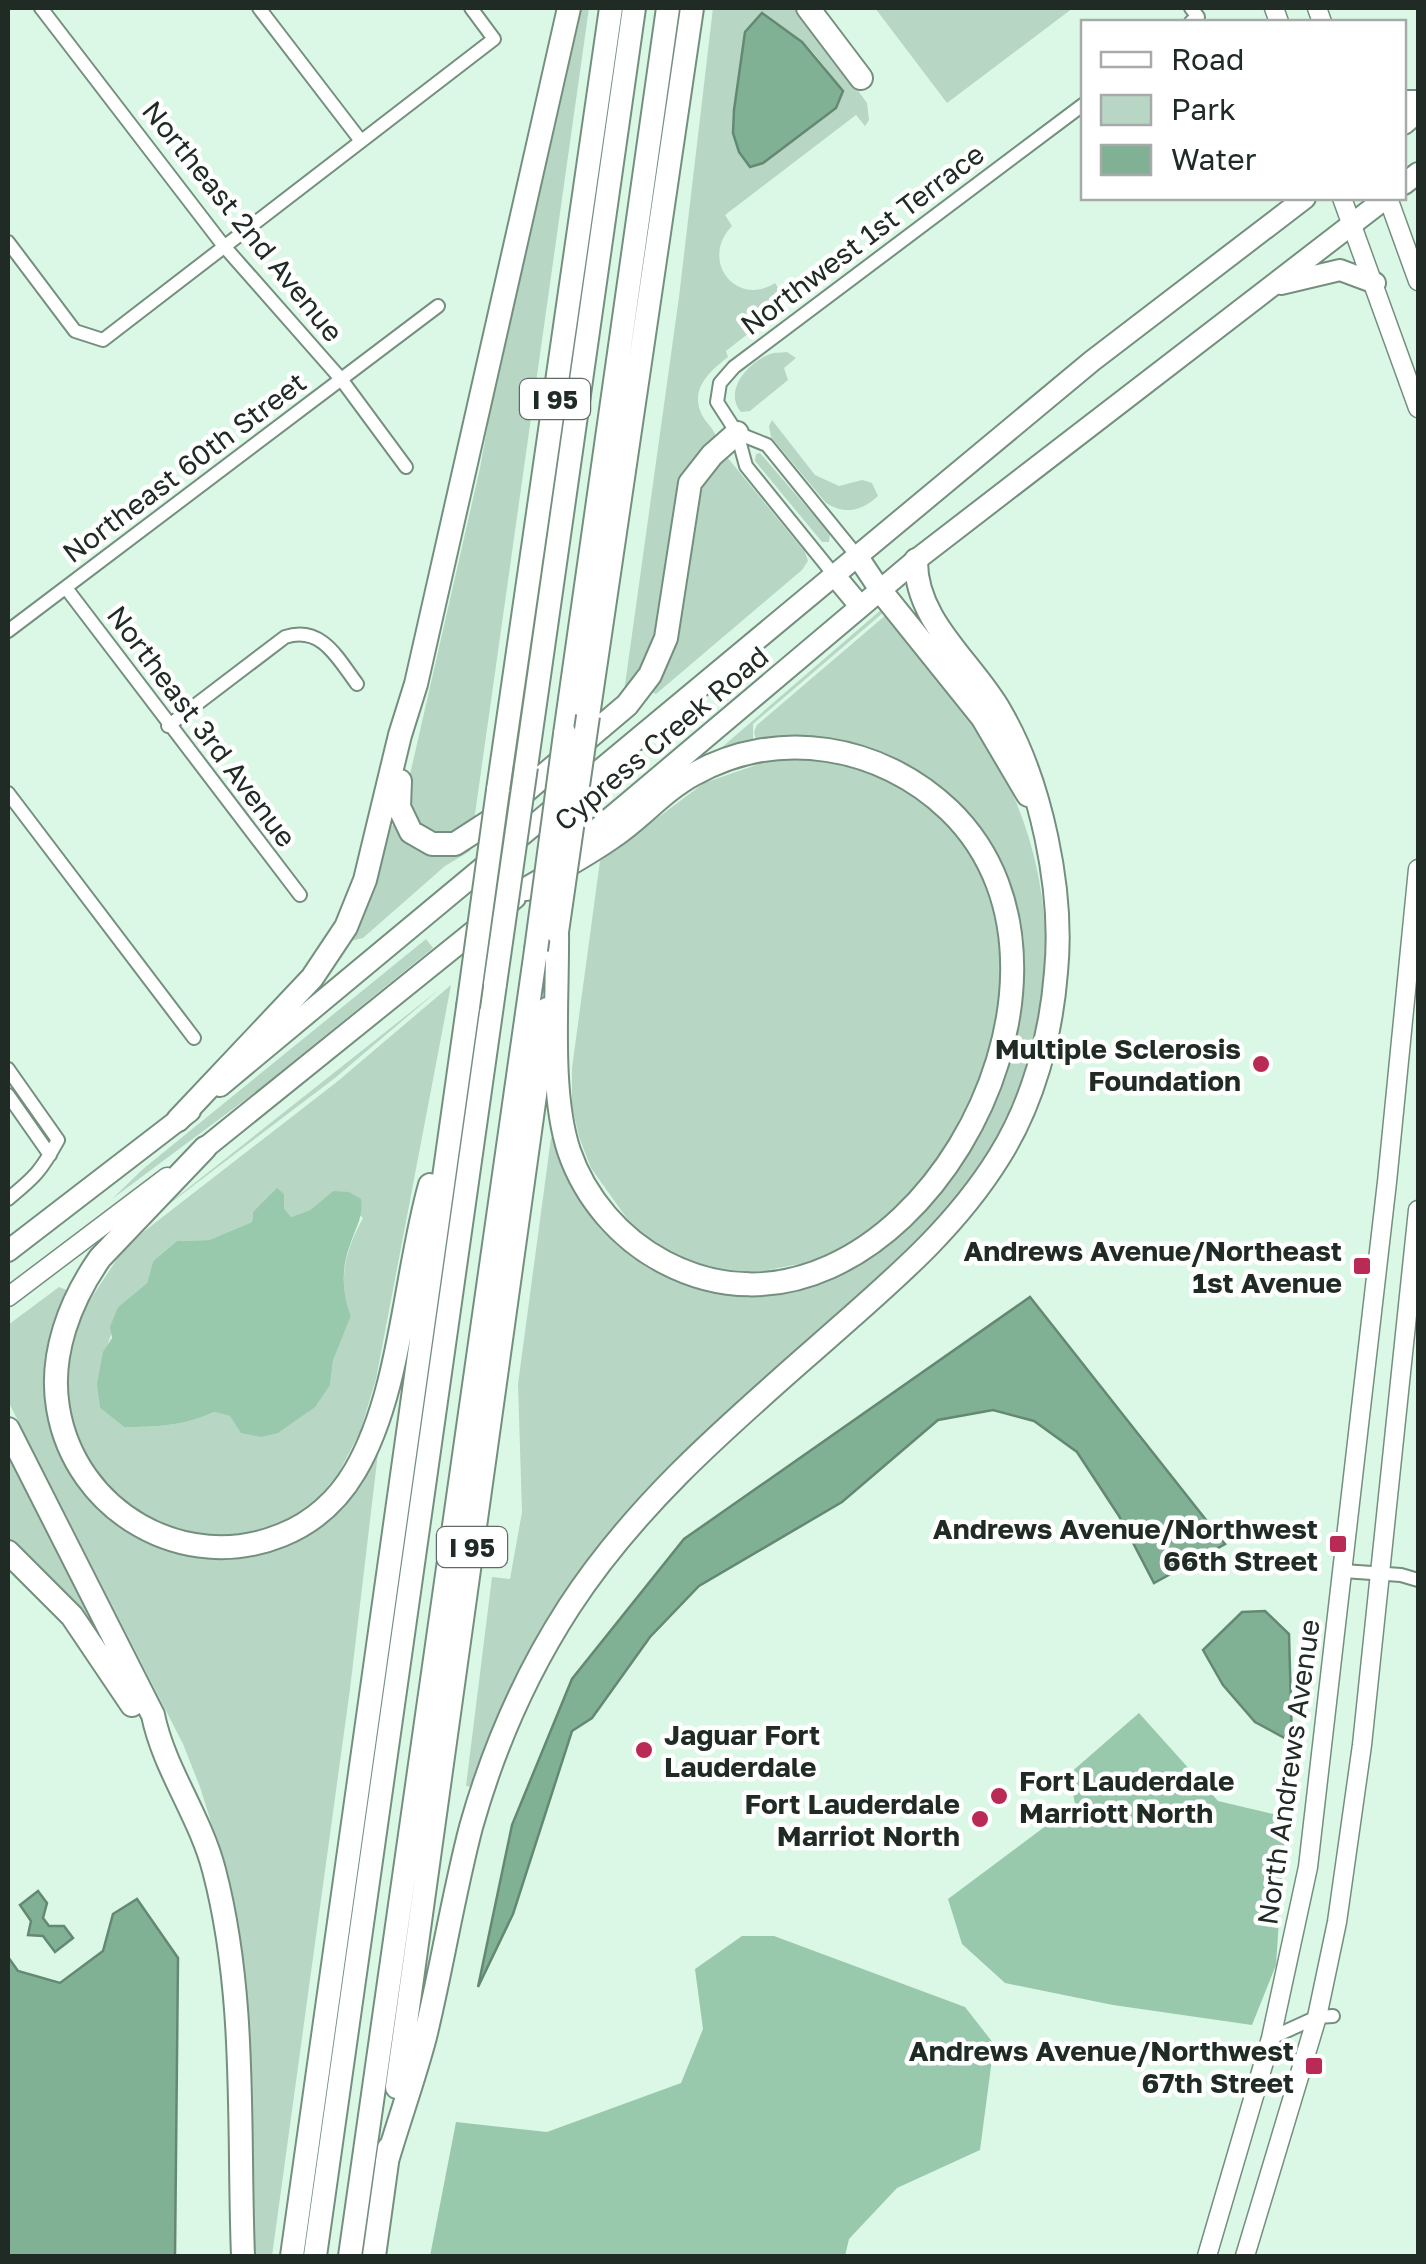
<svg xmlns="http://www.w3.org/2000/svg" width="1426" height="2264" viewBox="0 0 1426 2264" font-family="'Golos Text',sans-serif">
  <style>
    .green { fill: #b8d6c4; fill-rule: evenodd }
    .forest { fill: #99c9ac }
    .water { fill: #81b195; stroke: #648973; stroke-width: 2.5 }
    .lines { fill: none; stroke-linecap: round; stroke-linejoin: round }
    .street-casing { stroke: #758f7f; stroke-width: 16 }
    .secondary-casing { stroke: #758f7f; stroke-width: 21 }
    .primary-casing { stroke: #758f7f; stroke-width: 24 }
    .highway-casing { stroke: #758f7f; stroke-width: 26 }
    .street { stroke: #fff; stroke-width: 12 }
    .secondary { stroke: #fff; stroke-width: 18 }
    .primary { stroke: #fff; stroke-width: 20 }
    .highway { stroke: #fff; stroke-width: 22 }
    .highway-bridge-casing { stroke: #758f7f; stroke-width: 26; stroke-linecap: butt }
    .highway-bridge { stroke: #fff; stroke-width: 22 }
    .poi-dot { fill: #b92a55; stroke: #fff; stroke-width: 4 }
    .labels { text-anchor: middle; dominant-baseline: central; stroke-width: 9; stroke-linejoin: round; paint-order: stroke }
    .shield { fill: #fff; stroke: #636b66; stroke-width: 2.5 }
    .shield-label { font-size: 25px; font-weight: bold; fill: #202b25 }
    .street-label { font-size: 28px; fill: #202b25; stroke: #fff }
    .poi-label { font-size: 28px; font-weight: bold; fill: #202b25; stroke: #fff; text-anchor: end }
  </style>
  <rect width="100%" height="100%" fill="#dbf8e6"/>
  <path class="green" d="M577 8H589L474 821C434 844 418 837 406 792L480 468 507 319Z
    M713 8H798L867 103 869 120 865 126 856 115 725 215 732 226C699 260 736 308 775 283L782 294 763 308 749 333 726 351 728 357C710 371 689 389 702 415 706 423 713 427 716 437L687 467 680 480 655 642 647 660 624 692 679 297ZM776 25C804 34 825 68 843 91L835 108 763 163 751 167Z
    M875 8H1073L947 103Z
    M787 352 796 358 784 368 788 380 750 411 741 412C723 391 748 362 770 354 775 352 781 353 787 352Z
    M772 420 815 475 839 486 862 480 872 483 878 496C862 511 845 515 826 503L771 437 769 426Z
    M760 453 830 534 829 542H822L755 461 756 454Z
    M722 457H727L805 552 808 561 802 570 656 694 652 692 672 653 679 626 697 491Z
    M882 609 884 612 753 724V745L724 753 721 748Z
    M887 614C924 661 966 707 995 759 1067 885 1063 1049 980 1169 962 1194 941 1217 921 1239L668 1467 598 1545 523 1661 501 1707 472 1787 466 1786 492 1577 510 1579 522 1512 518 1384 551 1138 557 1140C579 1168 648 1266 674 1277 759 1311 847 1287 909 1220 929 1197 943 1162 959 1135 976 1106 1000 1075 1011 1043 1045 942 1003 828 913 772 902 765 882 765 869 763 832 757 794 750 757 744L754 732 757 725Z
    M782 755 856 763 930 803 985 871 1007 957 990 1057 943 1155 893 1214 832 1258 746 1274 717 1270 658 1248 633 1227 591 1168 579 1137 572 1106V1068L600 861 704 783 759 764V758Z
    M394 825 400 834 462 852 471 847 470 851 445 866 363 938 346 942 388 826Z
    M426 939 433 948 253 1094 112 1199 143 1169Z
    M451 985 376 1379 360 1432 338 1474 311 1507 285 1525 225 1540 164 1529 111 1495 79 1447 65 1389 66 1358 84 1298 90 1300 119 1256 142 1233 338 1081ZM333 1191 363 1218C345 1251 337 1281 351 1316L333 1361 330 1385 230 1416 214 1412C184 1426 156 1427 124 1427L100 1408C95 1370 111 1343 118 1307L147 1283 153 1261 177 1241 209 1240 252 1222 253 1212 265 1202 284 1208 291 1217 310 1210Z
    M441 988 335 1078 139 1227Z
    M59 1287 72 1292 49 1375 95 1501 238 1553 358 1487 378 1453 350 1689 272 2256H253L247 1988 226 1870 200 1787 183 1744 8 1401V1325Z
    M8 1451 108 1650 8 1543Z"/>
  <path class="forest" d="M277 1188 284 1194V1208L291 1217 310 1210 333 1191 349 1192 361 1199C363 1219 356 1226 350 1245 341 1269 342 1293 351 1316L333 1361 330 1385 315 1407 278 1433 261 1437 241 1433 230 1416 214 1412C184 1426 156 1427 124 1427L100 1408 97 1384 103 1352 112 1338 110 1327 118 1307 147 1283 153 1261 177 1241 209 1240 252 1222 253 1212Z
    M1139 1713 1218 1801 1286 1817 1276 1965 1252 2025 1113 2005 1005 1983 962 1944 948 1899 1075 1804 1069 1774Z
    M742 1936H774L965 2007 994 2044 980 2150 897 2188 849 2239 845 2256H430L456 2122 547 2132 681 2083 703 2029 695 1969Z"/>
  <path class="water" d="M762 13 802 42 843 91 836 108 763 163 750 167 739 152 733 133 734 110 745 32Z
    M1030 1297 1225 1544 1154 1583 1119 1516 1077 1452 1034 1421 993 1410 938 1420 842 1502 699 1586 650 1637 592 1718 572 1731 513 1914 478 1987 512 1825 572 1679 684 1539Z
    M1265 1611 1289 1634 1292 1742 1255 1722 1223 1685 1203 1650 1242 1612Z
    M38 1891 47 1903 43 1918 49 1926H64L73 1938 55 1952 43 1936 28 1935 31 1921 20 1905Z
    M137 1899 178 1958 175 2256H8V1957L18 1971 60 1983 103 1951 113 1914Z"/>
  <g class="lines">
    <g class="street-casing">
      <path id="street" d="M41 8 223 245 341 379 406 467
        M259 8 361 141
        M1191 8 1198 17 1191 22
        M8 242 75 331 103 340 494 39 471 8
        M737 433 767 445 858 557
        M835 576 746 466 737 433 717 402 720 383 734 367 1084 104
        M66 588 300 895
        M8 631 438 306
        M168 726 285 637C322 625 338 659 357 684
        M8 793 194 1038
        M8 1069 58 1140C41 1171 35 1177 8 1199
        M8 1095 50 1155
        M1343 1571 1401 1575 1418 1580
        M1271 2038 1317 2017 1333 2016"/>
    </g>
    <g class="secondary-casing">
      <path id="secondary" d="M1274 8 1279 22
        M1317 8 1322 22
        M1342 198 1418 408
        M1388 198 1418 281
        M8 1297 167 1177
        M1207 2256 1271 2038 1308 1867 1387 1182 1418 869
        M1245 2256 1317 2017 1337 1922 1362 1745 1418 1210"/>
    </g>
    <g class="primary-casing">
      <path id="primary" d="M1404 101H1418
        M1404 124 1418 112
        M1404 184 1418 173
        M1281 284 1340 270 1375 283
        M858 557 880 590
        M835 576 860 606
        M564 857 916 560 1386 198
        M220 1086 1092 361 1305 198
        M205 1148 515 898
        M8 1251 190 1111"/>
    </g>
    <g class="highway-casing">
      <path id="highway" d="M808 8 861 78
        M880 590 982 717 1028 795
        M588 716 692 8
        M565 734 668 8
        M526 767 634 8
        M400 781 399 807 411 832 432 844H455L489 822 627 705 650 675 666 638 690 483 712 455 737 433
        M498 790 611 8
        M526 889C555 872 586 856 614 836 642 817 664 790 694 774 778 727 881 745 949 810 1128 982 893 1383 664 1262 620 1239 585 1198 569 1151 549 1091 558 996 557 932
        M178 1120 312 978 346 927 365 880 400 735 416 684 569 8
        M205 1148 100 1258C70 1301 49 1355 58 1408 75 1512 185 1575 282 1535 314 1522 338 1500 355 1471 401 1393 405 1273 430 1185
        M8 1429 153 1715C164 1769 200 1816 214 1870 247 1996 238 2128 243 2256
        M8 1552 72 1616 132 1705
        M397 2087 547 1009
        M387 2161C399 2120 414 2079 425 2037 442 1967 453 1896 471 1827 493 1749 525 1675 569 1607 641 1496 743 1413 840 1327 899 1275 957 1225 999 1157 1033 1103 1051 1036 1056 972 1064 891 1041 781 1000 711 972 662 915 621 916 560
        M292 2256 468 1007
        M315 2256 495 984
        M350 2256 536 950
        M374 2256 389 2148"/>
    </g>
    <use href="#street" class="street"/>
    <use href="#secondary" class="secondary"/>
    <use href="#primary" class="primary"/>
    <use href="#highway" class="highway"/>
    <g class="highway-bridge-casing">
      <path id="highway-bridge" d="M557 932 588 716
        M536 950 565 734
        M495 984 526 767
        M468 1007 498 790"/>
    </g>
    <use href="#highway-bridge" class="highway-bridge"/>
  </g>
  <g class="poi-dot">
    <circle cx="1261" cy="1064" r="10"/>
    <rect x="1352" y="1256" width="20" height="20" rx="5"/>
    <rect x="1328" y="1534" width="20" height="20" rx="5"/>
    <circle cx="644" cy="1750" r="10"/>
    <circle cx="999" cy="1796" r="10"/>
    <circle cx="980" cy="1819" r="10"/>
    <rect x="1304" y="2056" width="20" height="20" rx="5"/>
  </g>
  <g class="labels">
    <g class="shield">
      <rect x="520" y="379" width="70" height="40" rx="8"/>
      <rect x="437" y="1527" width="70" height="40" rx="8"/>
    </g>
    <g class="shield-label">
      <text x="555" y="399">I 95</text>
      <text x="472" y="1547">I 95</text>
    </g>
    <g class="street-label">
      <text transform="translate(243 221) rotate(51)">Northeast 2nd Avenue</text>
      <text transform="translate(862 239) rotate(-37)">Northwest 1st Terrace</text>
      <text transform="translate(184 467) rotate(-37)">Northeast 60th Street</text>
      <text transform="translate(202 726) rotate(53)">Northeast 3rd Avenue</text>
      <text transform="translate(661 738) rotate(-40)">Cypress Creek Road</text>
      <text transform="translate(1288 1772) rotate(-82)">North Andrews Avenue</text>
    </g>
    <g class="poi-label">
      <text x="1241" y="1048">Multiple Sclerosis<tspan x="1241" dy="32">Foundation</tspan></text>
      <text x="1342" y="1250">Andrews Avenue/Northeast<tspan x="1342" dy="32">1st Avenue</tspan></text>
      <text x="1318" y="1528">Andrews Avenue/Northwest<tspan x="1318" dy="32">66th Street</tspan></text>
      <text x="664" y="1734" text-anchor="start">Jaguar Fort<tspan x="664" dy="32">Lauderdale</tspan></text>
      <text x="1019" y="1780" text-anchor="start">Fort Lauderdale<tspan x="1019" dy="32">Marriott North</tspan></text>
      <text x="960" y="1803">Fort Lauderdale<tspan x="960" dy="32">Marriot North</tspan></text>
      <text x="1294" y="2050">Andrews Avenue/Northwest<tspan x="1294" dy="32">67th Street</tspan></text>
    </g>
  </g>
  <rect width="1426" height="2264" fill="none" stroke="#202b25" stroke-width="20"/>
  <rect x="1081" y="20" width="325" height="180" fill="#ffffff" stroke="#a6aaa8" stroke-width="2.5"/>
  <rect x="1101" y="52" width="50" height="15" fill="#ffffff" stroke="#a6aaa8" stroke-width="2.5"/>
  <text x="1171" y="70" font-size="30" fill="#202b25">Road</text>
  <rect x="1101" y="95" width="50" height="30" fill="#b8d6c4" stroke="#a6aaa8" stroke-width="2.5"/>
  <text x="1171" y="120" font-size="30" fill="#202b25">Park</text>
  <rect x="1101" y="145" width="50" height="30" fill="#81b195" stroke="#a6aaa8" stroke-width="2.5"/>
  <text x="1171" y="170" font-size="30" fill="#202b25">Water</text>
</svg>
